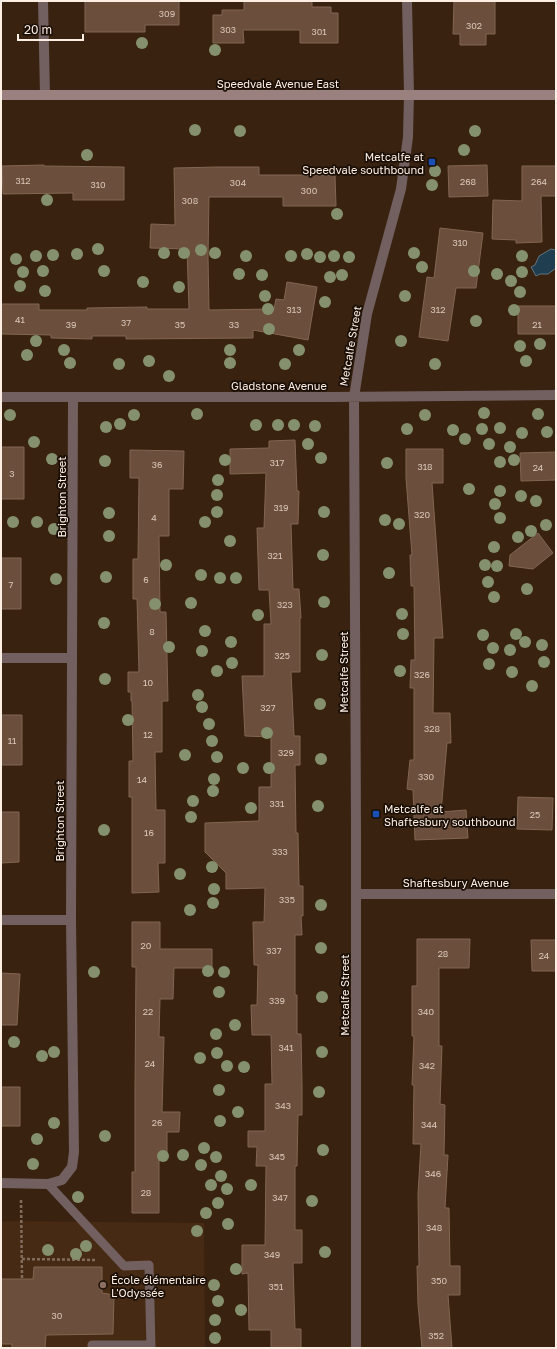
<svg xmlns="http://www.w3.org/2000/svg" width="557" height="1349" viewBox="0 0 557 1349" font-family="'Golos Text',sans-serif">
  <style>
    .built { fill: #472a13 }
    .water { fill: #1f3f50; stroke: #62747c }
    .building { fill: #6b4f3c; stroke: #816652 }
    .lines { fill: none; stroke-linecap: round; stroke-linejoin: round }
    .path { stroke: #816d5e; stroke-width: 2.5; stroke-dasharray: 3 2; stroke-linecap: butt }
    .lane { stroke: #71605f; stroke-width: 9 }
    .street { stroke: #71605f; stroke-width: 10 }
    .secondary { stroke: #9a807e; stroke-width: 10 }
    .tree { fill: #85916e }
    .transit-dot { fill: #1a4fb4; stroke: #190f07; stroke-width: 1.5 }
    .education-dot { fill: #8d6e63; stroke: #190f07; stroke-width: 1.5 }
    .labels { text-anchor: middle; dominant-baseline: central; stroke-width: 3.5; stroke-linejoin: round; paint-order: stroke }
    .number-label { font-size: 9px; fill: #d9c6b9 }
    .street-label { font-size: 11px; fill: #feeee3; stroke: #190f07 }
    .poi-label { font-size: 11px; fill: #feeee3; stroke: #190f07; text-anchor: start }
  </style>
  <rect width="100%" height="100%" fill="#392210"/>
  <path class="built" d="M1 1221 204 1223 205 1348H1Z"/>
  <path class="water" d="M551 249 556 250V268L548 274H540L536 276 531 267 535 265 539 256Z"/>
  <path class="building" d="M85 1H179V25H145V32H85Z
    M244 1H312V7H331V13H338V43H300V30H243L244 43H213V15H222V10H244Z
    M454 1H495V34H486V45H460V34H453Z
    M44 165V166L124 167V200H73V193L3 194 2 166Z
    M487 165 488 196 449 197 448 166Z
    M522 166H556V196H541L542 242 516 243V240L492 239 493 200 522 201Z
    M217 167H259V175H335L336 206H283V197H209L208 257 209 310 274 309 276 299 284 300 287 282 317 287 308 340 253 330V338L126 339V336H92V339L51 338V335L1 334V304H39V310H87V308L147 307V309H189L187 249 150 248 151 224 175 225 174 168Z
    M440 228 483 233 476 288H456L448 341 419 337 427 277 434 278Z
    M518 306H556V334H518Z
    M295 440 297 491H299L298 524H291L293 589H299L301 618H300V672H291L294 736H300V765H295L296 833H298L299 886H303V916H301L302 935H295V995H297V1034H301L302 1084V1115H298L297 1166H295V1230H302V1263H293L295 1329H301V1348H271V1330H249L248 1273 242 1274V1245H265L266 1166H256L257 1147H248V1131H265V1084H272L271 1035H252L251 1005H257L258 965H254L253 922H264L265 888 226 889V873L205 852V823L259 821V787H271V737L245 736 242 676H264V624H271L269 590H259L257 528H264L266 473 230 474V449L269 448V441Z
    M1 447H24V499H1Z
    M406 449H443V483H432L443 638H434L433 713H450L451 743H447L441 812 466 810 468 838 415 840 413 790 407 789 410 760H414V688H410L411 660H415L414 586H411L410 555H412L406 478Z
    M130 450 184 451 183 489H169V536H159L160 612H166L168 701H162V752H155L156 810H165V863H158L159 892 132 893V797H129V761H133L132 701H131V692H128V672H139L137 599H133V559H138L139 478H130Z
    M556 452V480L521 481 520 453Z
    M538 533 553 553 533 569 509 566 510 555Z
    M1 558H21V609H1Z
    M1 715H22V765H1Z
    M518 797 553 798 552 830 517 829Z
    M1 812H19V862L1 863Z
    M132 922H160V949H212V968H174L173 999H160L159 1037H164L162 1112H180L179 1132H167V1153H159V1213H132V1172H135V1089L136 967H132Z
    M417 939H470L469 968H439V1046H442L440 1104 445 1105 444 1155H448L445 1208H449L450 1266H460V1295H448L452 1348H422L418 1304 417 1266H419L418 1194 421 1144H413L414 1085H412L414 1036H412V986H417Z
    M531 940H556V971H532Z
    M1 973 20 974 17 1025H1Z
    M1 1087H20V1126H1Z
    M34 1267H102V1293L114 1295 113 1334 46 1335 45 1348H12V1344H1V1279H33Z"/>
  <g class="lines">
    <path class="path" d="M21 1200 22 1279
      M22 1259 97 1260"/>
    <path class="lane" d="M48 1184 124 1266 149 1265 151 1348
      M92 1348V1345H151"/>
    <path class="street" d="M43 1 45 95
      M1 397H332L556 395
      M1 658H72
      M357 894H556
      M1 920H71
      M1 1183 48 1184 62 1180 72 1167 74 1152 71 920 73 397
      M356 1348V828L354 397 367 314 401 189 408 137 409 94 407 1"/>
    <path class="secondary" d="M1 95H556"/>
  </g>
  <g class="tree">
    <circle cx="142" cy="43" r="6"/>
    <circle cx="215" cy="50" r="6"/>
    <circle cx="195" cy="130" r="6"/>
    <circle cx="240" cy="131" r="6"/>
    <circle cx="475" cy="131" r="6"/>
    <circle cx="464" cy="150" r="6"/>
    <circle cx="87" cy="155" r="6"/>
    <circle cx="435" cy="171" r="6"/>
    <circle cx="432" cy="185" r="6"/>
    <circle cx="47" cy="200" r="6"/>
    <circle cx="337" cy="214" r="6"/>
    <circle cx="98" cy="249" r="6"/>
    <circle cx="201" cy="250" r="6"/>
    <circle cx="164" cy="253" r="6"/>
    <circle cx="184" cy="253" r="6"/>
    <circle cx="215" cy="253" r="6"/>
    <circle cx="414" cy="253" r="6"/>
    <circle cx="77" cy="254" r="6"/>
    <circle cx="307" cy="254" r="6"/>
    <circle cx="53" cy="255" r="6"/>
    <circle cx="36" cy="256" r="6"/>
    <circle cx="246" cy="256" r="6"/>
    <circle cx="291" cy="256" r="6"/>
    <circle cx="334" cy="256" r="6"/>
    <circle cx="522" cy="256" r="6"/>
    <circle cx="320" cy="257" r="6"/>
    <circle cx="349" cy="257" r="6"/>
    <circle cx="16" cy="259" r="6"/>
    <circle cx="422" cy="267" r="6"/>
    <circle cx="43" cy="271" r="6"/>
    <circle cx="104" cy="271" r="6"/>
    <circle cx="474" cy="271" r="6"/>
    <circle cx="23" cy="272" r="6"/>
    <circle cx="522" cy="272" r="6"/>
    <circle cx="239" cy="274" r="6"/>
    <circle cx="497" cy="274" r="6"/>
    <circle cx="262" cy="275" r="6"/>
    <circle cx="342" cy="275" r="6"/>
    <circle cx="330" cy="277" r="6"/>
    <circle cx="511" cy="281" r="6"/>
    <circle cx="143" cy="282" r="6"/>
    <circle cx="20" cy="286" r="6"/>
    <circle cx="179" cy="287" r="6"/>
    <circle cx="45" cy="291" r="6"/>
    <circle cx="520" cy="292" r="6"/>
    <circle cx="265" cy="296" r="6"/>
    <circle cx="405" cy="296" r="6"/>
    <circle cx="325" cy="302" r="6"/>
    <circle cx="268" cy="309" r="6"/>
    <circle cx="514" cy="310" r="6"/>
    <circle cx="476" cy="321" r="6"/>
    <circle cx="269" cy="329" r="6"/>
    <circle cx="36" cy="341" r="6"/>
    <circle cx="401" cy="341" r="6"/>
    <circle cx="540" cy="344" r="6"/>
    <circle cx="520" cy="346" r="6"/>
    <circle cx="64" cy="350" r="6"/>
    <circle cx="230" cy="350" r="6"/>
    <circle cx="299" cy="350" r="6"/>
    <circle cx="27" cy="355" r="6"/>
    <circle cx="149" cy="361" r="6"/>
    <circle cx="526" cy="361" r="6"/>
    <circle cx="70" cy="363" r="6"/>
    <circle cx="230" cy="363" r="6"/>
    <circle cx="119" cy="364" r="6"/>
    <circle cx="285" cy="364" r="6"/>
    <circle cx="435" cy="364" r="6"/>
    <circle cx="169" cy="376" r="6"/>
    <circle cx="484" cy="413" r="6"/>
    <circle cx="197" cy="414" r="6"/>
    <circle cx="538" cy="414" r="6"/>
    <circle cx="10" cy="415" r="6"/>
    <circle cx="134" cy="415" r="6"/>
    <circle cx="425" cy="415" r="6"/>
    <circle cx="120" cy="424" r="6"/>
    <circle cx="256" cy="425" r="6"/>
    <circle cx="278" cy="425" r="6"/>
    <circle cx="294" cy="425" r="6"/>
    <circle cx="315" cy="426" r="6"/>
    <circle cx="106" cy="427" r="6"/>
    <circle cx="500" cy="428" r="6"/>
    <circle cx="407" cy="429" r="6"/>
    <circle cx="482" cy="429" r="6"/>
    <circle cx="453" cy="430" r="6"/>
    <circle cx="547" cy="432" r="6"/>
    <circle cx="522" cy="433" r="6"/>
    <circle cx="465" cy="439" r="6"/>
    <circle cx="34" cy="442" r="6"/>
    <circle cx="308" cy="444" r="6"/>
    <circle cx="489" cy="444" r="6"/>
    <circle cx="510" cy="447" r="6"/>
    <circle cx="321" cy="458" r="6"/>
    <circle cx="52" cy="459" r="6"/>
    <circle cx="225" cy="460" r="6"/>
    <circle cx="514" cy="460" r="6"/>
    <circle cx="105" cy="461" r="6"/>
    <circle cx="500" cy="462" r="6"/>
    <circle cx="387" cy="463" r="6"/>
    <circle cx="218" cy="480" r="6"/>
    <circle cx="469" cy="489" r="6"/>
    <circle cx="500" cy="491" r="6"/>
    <circle cx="217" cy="495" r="6"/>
    <circle cx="521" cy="496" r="6"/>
    <circle cx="536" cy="501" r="6"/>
    <circle cx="495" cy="504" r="6"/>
    <circle cx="217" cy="512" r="6"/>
    <circle cx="324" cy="512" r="6"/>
    <circle cx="109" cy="513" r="6"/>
    <circle cx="500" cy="518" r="6"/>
    <circle cx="385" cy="520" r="6"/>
    <circle cx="13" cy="522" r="6"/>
    <circle cx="37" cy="522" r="6"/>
    <circle cx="205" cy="522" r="6"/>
    <circle cx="399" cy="524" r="6"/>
    <circle cx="546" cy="525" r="6"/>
    <circle cx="54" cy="529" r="6"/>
    <circle cx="531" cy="531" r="6"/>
    <circle cx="109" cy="536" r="6"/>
    <circle cx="518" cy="537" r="6"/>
    <circle cx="230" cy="541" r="6"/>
    <circle cx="494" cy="547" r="6"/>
    <circle cx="323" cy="555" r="6"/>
    <circle cx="166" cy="565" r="6"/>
    <circle cx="485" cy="565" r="6"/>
    <circle cx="497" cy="566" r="6"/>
    <circle cx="389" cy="573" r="6"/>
    <circle cx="201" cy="575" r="6"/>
    <circle cx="106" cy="577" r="6"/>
    <circle cx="220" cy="578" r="6"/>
    <circle cx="236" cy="578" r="6"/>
    <circle cx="56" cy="579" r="6"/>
    <circle cx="488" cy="582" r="6"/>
    <circle cx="527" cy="589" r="6"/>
    <circle cx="494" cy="597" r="6"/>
    <circle cx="324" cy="602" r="6"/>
    <circle cx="191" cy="603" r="6"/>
    <circle cx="155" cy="604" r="6"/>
    <circle cx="402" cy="614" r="6"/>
    <circle cx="258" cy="615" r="6"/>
    <circle cx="104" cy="623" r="6"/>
    <circle cx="205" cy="631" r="6"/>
    <circle cx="403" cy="634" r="6"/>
    <circle cx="516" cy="634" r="6"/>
    <circle cx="483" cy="635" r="6"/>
    <circle cx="231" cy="642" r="6"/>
    <circle cx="525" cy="642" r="6"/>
    <circle cx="542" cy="645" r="6"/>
    <circle cx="169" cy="647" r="6"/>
    <circle cx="493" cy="648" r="6"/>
    <circle cx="510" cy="650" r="6"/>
    <circle cx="202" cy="651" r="6"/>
    <circle cx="322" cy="655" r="6"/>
    <circle cx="544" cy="662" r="6"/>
    <circle cx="232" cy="663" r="6"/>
    <circle cx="489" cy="664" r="6"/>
    <circle cx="217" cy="671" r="6"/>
    <circle cx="400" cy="671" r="6"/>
    <circle cx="512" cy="672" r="6"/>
    <circle cx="105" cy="679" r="6"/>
    <circle cx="532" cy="686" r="6"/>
    <circle cx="198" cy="695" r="6"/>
    <circle cx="320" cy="704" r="6"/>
    <circle cx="202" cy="707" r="6"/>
    <circle cx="128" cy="720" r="6"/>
    <circle cx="209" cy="724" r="6"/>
    <circle cx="267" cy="733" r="6"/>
    <circle cx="212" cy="741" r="6"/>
    <circle cx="185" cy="755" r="6"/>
    <circle cx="217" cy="757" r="6"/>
    <circle cx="321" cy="759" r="6"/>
    <circle cx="243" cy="768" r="6"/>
    <circle cx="269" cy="768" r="6"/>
    <circle cx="214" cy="779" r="6"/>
    <circle cx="213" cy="791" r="6"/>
    <circle cx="193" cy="801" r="6"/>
    <circle cx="318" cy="806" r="6"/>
    <circle cx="251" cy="808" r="6"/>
    <circle cx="191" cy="817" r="6"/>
    <circle cx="104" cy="830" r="6"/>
    <circle cx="212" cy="867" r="6"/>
    <circle cx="180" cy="874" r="6"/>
    <circle cx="214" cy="889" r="6"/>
    <circle cx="213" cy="903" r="6"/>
    <circle cx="321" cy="905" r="6"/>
    <circle cx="190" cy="910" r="6"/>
    <circle cx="321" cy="948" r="6"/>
    <circle cx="208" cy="971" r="6"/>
    <circle cx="94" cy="972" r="6"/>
    <circle cx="224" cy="972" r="6"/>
    <circle cx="219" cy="992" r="6"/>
    <circle cx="322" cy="997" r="6"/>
    <circle cx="235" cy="1025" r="6"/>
    <circle cx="216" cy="1034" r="6"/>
    <circle cx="14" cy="1042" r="6"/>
    <circle cx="54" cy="1052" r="6"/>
    <circle cx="322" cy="1052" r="6"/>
    <circle cx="217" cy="1053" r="6"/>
    <circle cx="42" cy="1056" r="6"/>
    <circle cx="200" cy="1058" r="6"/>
    <circle cx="227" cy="1066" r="6"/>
    <circle cx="244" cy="1067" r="6"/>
    <circle cx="219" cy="1090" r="6"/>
    <circle cx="319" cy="1092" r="6"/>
    <circle cx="238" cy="1112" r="6"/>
    <circle cx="220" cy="1121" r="6"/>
    <circle cx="54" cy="1123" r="6"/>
    <circle cx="105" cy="1136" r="6"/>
    <circle cx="37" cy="1139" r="6"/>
    <circle cx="204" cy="1148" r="6"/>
    <circle cx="323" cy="1150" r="6"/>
    <circle cx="183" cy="1155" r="6"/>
    <circle cx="163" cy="1156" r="6"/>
    <circle cx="216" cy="1157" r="6"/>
    <circle cx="33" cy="1164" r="6"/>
    <circle cx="201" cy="1165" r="6"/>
    <circle cx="221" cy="1176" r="6"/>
    <circle cx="211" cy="1185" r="6"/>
    <circle cx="251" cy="1185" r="6"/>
    <circle cx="227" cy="1189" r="6"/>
    <circle cx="78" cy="1197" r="6"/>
    <circle cx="312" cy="1201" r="6"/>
    <circle cx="218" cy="1203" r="6"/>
    <circle cx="206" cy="1213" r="6"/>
    <circle cx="228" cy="1224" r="6"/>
    <circle cx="197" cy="1231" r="6"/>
    <circle cx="86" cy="1246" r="6"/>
    <circle cx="48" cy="1250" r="6"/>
    <circle cx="325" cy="1252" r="6"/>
    <circle cx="76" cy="1254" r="6"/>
    <circle cx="236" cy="1269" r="6"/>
    <circle cx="214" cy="1285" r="6"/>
    <circle cx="218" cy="1301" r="6"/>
    <circle cx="241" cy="1310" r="6"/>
    <circle cx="215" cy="1320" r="6"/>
    <circle cx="215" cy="1338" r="6"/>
  </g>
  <g class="transit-dot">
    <rect x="428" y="158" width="8" height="8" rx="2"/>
    <rect x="372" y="810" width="8" height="8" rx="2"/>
  </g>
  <circle class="education-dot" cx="103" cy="1285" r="4"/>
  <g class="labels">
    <g class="number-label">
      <text x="167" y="13">309</text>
      <text x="474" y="25">302</text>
      <text x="228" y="29">303</text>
      <text x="319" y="31">301</text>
      <text x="23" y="180">312</text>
      <text x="468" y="181">268</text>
      <text x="539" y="181">264</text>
      <text x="238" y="182">304</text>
      <text x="98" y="184">310</text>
      <text x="309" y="190">300</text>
      <text x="190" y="200">308</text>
      <text x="460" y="242">310</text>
      <text x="294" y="309">313</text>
      <text x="438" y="309">312</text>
      <text x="20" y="319">41</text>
      <text x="126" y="322">37</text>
      <text x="71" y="324">39</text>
      <text x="180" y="324">35</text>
      <text x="234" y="324">33</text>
      <text x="537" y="324">21</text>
      <text x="277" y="462">317</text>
      <text x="157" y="464">36</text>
      <text x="425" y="466">318</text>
      <text x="538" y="467">24</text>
      <text x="12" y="473">3</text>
      <text x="281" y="507">319</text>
      <text x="422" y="514">320</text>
      <text x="154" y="517">4</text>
      <text x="275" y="555">321</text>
      <text x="146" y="579">6</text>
      <text x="11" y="584">7</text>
      <text x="285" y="604">323</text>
      <text x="152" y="631">8</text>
      <text x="282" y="655">325</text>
      <text x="422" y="674">326</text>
      <text x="148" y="682">10</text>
      <text x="268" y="707">327</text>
      <text x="432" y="728">328</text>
      <text x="148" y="734">12</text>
      <text x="12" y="740">11</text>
      <text x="286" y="752">329</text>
      <text x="426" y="776">330</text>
      <text x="142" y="779">14</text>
      <text x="277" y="803">331</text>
      <text x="535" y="814">25</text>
      <text x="149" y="832">16</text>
      <text x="280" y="851">333</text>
      <text x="287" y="899">335</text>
      <text x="146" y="945">20</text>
      <text x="274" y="950">337</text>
      <text x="443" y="953">28</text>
      <text x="544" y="955">24</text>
      <text x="277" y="1000">339</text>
      <text x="148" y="1011">22</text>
      <text x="426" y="1011">340</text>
      <text x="286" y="1047">341</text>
      <text x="150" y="1063">24</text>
      <text x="427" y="1065">342</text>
      <text x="283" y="1105">343</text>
      <text x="157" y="1122">26</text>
      <text x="429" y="1124">344</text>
      <text x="277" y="1156">345</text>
      <text x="433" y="1173">346</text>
      <text x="146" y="1192">28</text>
      <text x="280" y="1197">347</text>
      <text x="434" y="1227">348</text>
      <text x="272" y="1254">349</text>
      <text x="439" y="1280">350</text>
      <text x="276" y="1286">351</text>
      <text x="57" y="1315">30</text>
      <text x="436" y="1335">352</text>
    </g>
    <g class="street-label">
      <text x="278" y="83">Speedvale Avenue East</text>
      <text transform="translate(350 346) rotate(-80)">Metcalfe Street</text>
      <text x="279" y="385">Gladstone Avenue</text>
      <text transform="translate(61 497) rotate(-90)">Brighton Street</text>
      <text transform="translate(343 672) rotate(-90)">Metcalfe Street</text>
      <text transform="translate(59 821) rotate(-90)">Brighton Street</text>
      <text x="456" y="882">Shaftesbury Avenue</text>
      <text transform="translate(344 995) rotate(-90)">Metcalfe Street</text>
    </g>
    <g class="poi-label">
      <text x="424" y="156" text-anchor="end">Metcalfe at<tspan x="424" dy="13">Speedvale southbound</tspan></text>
      <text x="384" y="808">Metcalfe at<tspan x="384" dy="13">Shaftesbury southbound</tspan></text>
      <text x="111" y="1279">École élémentaire<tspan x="111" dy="13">L'Odyssée</tspan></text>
    </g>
  </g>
  <rect width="557" height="1349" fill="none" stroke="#feeee3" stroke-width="4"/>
  <path d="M18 34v6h65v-6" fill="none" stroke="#feeee3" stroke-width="2"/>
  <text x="24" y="34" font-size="12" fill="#feeee3" stroke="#190f07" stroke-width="3" paint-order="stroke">20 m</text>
</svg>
